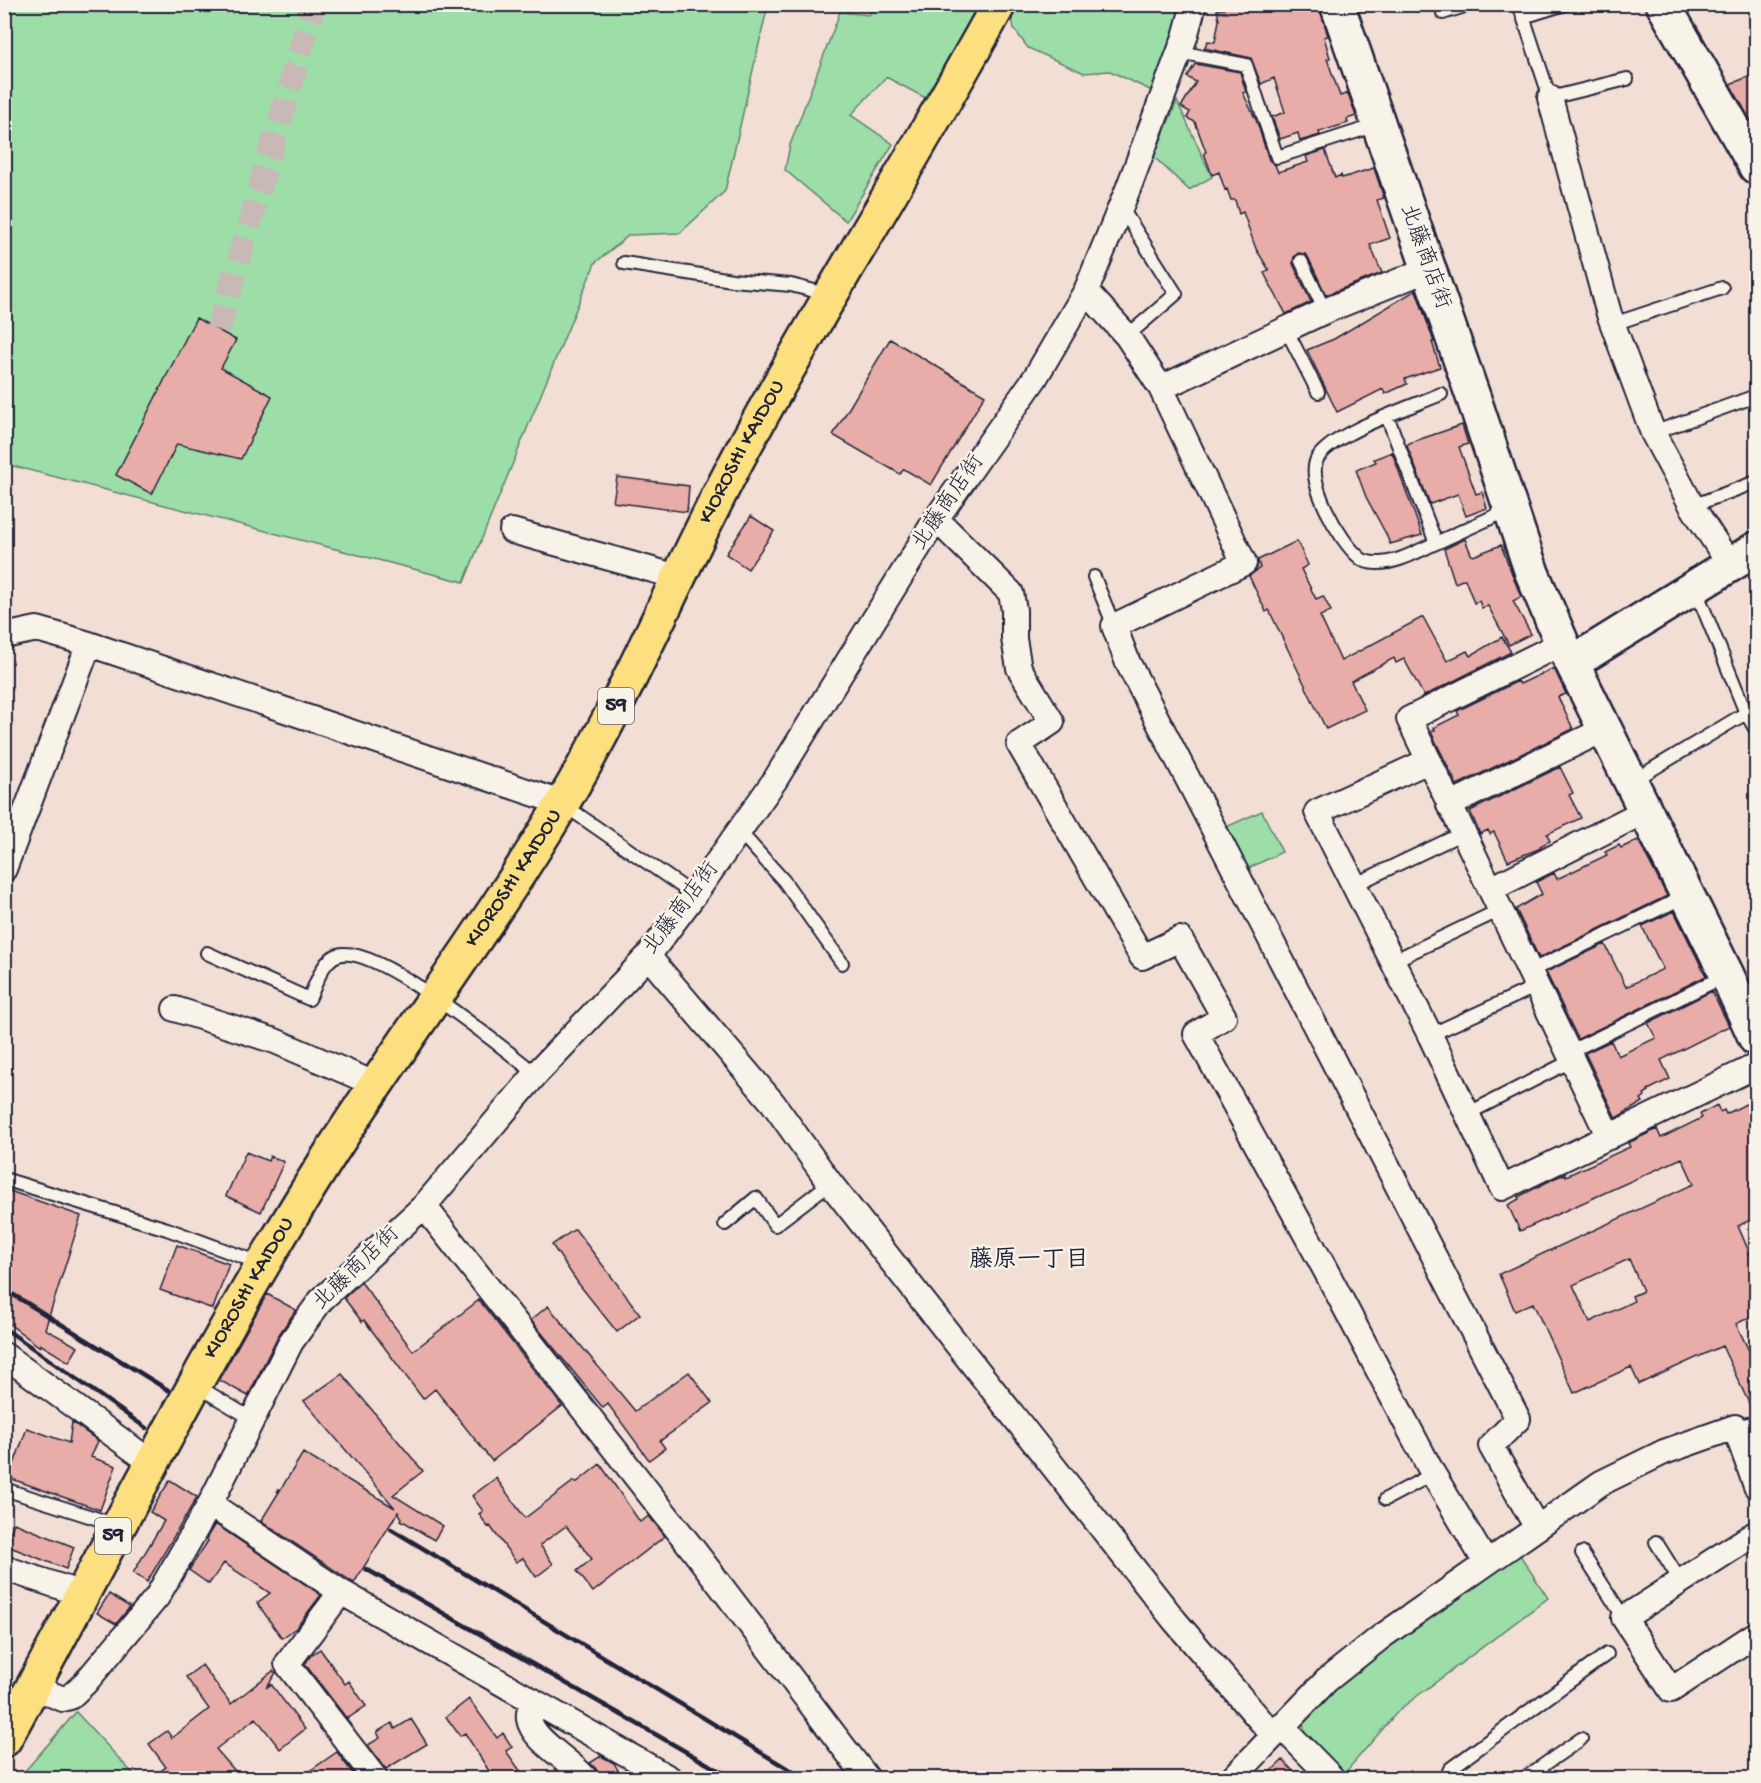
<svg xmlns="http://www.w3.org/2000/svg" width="1761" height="1783" viewBox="0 0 1761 1783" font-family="'Gochi Hand','Klee One',sans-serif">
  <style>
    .green { fill: #9ddda7; stroke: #608071; stroke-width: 1.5 }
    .building { fill: #e8ada8; stroke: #22223b; stroke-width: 1.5; fill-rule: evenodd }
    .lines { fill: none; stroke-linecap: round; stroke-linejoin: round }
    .street-tunnel { stroke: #c8b8b6; stroke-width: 24; stroke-dasharray: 24 12; stroke-linecap: butt }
    .lane-casing { stroke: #22223b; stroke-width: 16 }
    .street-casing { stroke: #22223b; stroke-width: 28 }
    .secondary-casing { stroke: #22223b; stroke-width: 38 }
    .primary-casing { stroke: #22223b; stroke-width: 38 }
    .path { stroke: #22223b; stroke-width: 4; stroke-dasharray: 6 4.5; stroke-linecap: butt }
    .lane { stroke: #f7f3e8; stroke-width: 12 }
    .street { stroke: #f7f3e8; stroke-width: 24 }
    .secondary { stroke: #f7f3e8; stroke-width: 33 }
    .primary { stroke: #fce080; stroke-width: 33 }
    .rail { stroke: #22223b; stroke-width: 4.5 }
    .labels { text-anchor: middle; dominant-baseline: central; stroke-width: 5; stroke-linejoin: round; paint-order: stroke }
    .shield { fill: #f7f3e8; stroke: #62616f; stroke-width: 1.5 }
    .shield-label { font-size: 21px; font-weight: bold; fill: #22223b }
    .street-label { font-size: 22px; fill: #22223b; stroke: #f7f3e8 }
    .neighbourhood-label { font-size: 24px; font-weight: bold; fill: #22223b; stroke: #f7f3e8 }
  </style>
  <rect width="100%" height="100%" fill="#f2ded5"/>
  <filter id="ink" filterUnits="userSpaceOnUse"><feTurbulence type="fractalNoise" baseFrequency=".0167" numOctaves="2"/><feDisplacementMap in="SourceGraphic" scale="12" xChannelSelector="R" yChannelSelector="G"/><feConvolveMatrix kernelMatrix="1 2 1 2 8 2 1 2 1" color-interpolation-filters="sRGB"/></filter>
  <g filter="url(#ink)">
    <path class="green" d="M1014 4 1186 5 1157 81 1150 90 1110 71 1084 73 1028 48 1014 29 1011 11Z
      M5 5H768L725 191 680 233 629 235 595 263 464 582 5 464Z
      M874 5H986L931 101 886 77 851 115 893 144 846 221 785 170 790 145 840 12 869 15Z
      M1177 101 1212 177 1189 190 1154 157Z
      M1262 811 1282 852 1247 869 1226 827Z
      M1516 1549 1548 1598 1400 1709 1344 1774 1305 1734 1302 1718 1346 1674Z
      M76 1712 137 1778H32L25 1771Z"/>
    <path class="building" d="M1222 4H1319L1328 36 1324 37 1330 58 1327 59 1340 96 1348 93 1356 116 1347 119 1348 123 1319 132 1320 135 1300 141 1298 133 1280 139 1272 117 1285 112 1274 78 1261 84 1251 58 1204 48 1208 41 1215 42 1219 20 1217 10 1224 9Z
      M1195 64 1240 72 1246 92 1243 93 1257 122 1269 160 1275 165 1278 172 1308 162 1306 156 1325 150 1335 178 1341 175 1342 178 1374 168 1384 198 1377 200 1390 238 1370 245 1382 273 1326 295 1308 257 1305 254 1298 253 1294 257 1293 264 1311 302 1286 314 1264 273 1269 270 1256 249 1243 212 1239 214 1235 200H1231L1227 189 1225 190 1219 172 1212 175 1204 153 1206 152 1195 122 1187 118 1190 112 1181 107 1196 82 1187 77Z
      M1756 74V130L1730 84Z
      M1416 290 1434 342H1432L1440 367 1405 379 1407 384 1385 394 1383 389 1337 412 1307 350 1334 339Z
      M196 318 236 340 221 368 272 396 241 459 177 444 152 494 116 475Z
      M890 339 985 395 931 485 904 469 900 474 833 435Z
      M1462 425 1468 444 1459 447 1476 494 1482 492 1487 508 1466 516 1458 494 1430 504 1407 446 1409 443Z
      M1392 452 1422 535 1390 544 1386 534 1366 497 1356 470 1376 462 1374 459Z
      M617 477 689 486 687 512 613 502Z
      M751 516 774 531 748 569 726 554Z
      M1465 539 1471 554 1473 556 1501 545 1521 597 1513 601 1531 634 1509 645 1488 606 1482 608 1479 601 1474 603 1465 579 1455 583 1444 549Z
      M1297 541 1308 565 1301 569 1316 599 1323 596 1331 611 1320 616 1341 661 1423 617 1447 661 1467 651 1470 656 1502 637 1511 652 1424 696 1404 659 1396 663 1394 658 1351 681 1365 710 1326 729 1269 610 1266 612 1249 576 1260 568 1258 560Z
      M1554 668 1566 694 1558 697 1573 729 1457 785 1431 732 1435 730 1433 728 1459 715 1457 711 1518 681 1520 684Z
      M1560 767 1573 793 1569 795 1581 818 1547 834 1550 841 1540 846 1541 848 1508 861 1494 832 1490 834 1488 830 1480 834 1470 811Z
      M1638 840 1667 896 1539 958 1516 909 1542 894 1536 882 1554 873 1557 879 1607 855 1605 852 1619 845 1621 848Z
      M1674 911 1706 976 1578 1039 1546 972 1605 944 1626 987 1663 969 1642 926Z
      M1712 991 1729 1026 1661 1060 1670 1079 1648 1090 1649 1091 1644 1094 1645 1096 1641 1099 1643 1102 1616 1118 1585 1053 1611 1041 1618 1056 1656 1038 1648 1023Z
      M1756 1099V1217L1738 1226 1756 1268V1314L1736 1324 1756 1365V1414H1754L1722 1346 1639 1384 1631 1367 1574 1393 1533 1303 1515 1311 1499 1274 1694 1184 1682 1158 1520 1231 1508 1205 1519 1199 1518 1197 1555 1178 1565 1174 1566 1176 1630 1147 1628 1143 1657 1129 1661 1138 1702 1118 1700 1114 1717 1105 1720 1112 1724 1110 1726 1114ZM1629 1259 1643 1291 1632 1296 1634 1301 1590 1322 1573 1285Z
      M246 1152 268 1161 270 1156 284 1162 261 1212 226 1196Z
      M4 1189 81 1216 45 1329 78 1347 69 1362 40 1344V1347L4 1320Z
      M575 1229 640 1314 617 1332 578 1283 552 1245Z
      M177 1245 229 1264 213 1309 160 1290Z
      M361 1282 413 1351 479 1300 562 1406 492 1461 435 1389 423 1399 364 1320 362 1322 344 1298Z
      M267 1294 296 1310 278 1336 248 1396 219 1380Z
      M548 1306 635 1411 689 1372 712 1403 660 1441 665 1448 649 1460 608 1404 603 1408 531 1320Z
      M342 1374 423 1471 393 1495 443 1526 434 1540 401 1520 402 1518 398 1512 354 1583 261 1521 303 1453 395 1508 304 1401Z
      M72 1422 98 1441 91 1457 116 1466 100 1510 9 1478 27 1428 69 1443Z
      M600 1464 640 1522 649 1516 665 1536 593 1592 577 1571 592 1559 566 1526 540 1545 553 1564 536 1577 523 1558 516 1562 490 1526 488 1527 479 1514 483 1511 472 1496 496 1478 525 1518 574 1481 576 1483Z
      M170 1480 197 1497 147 1582 133 1573 164 1521 150 1512Z
      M14 1523 74 1547 66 1569 5 1545Z
      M215 1524 321 1595 296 1628 282 1638 257 1603 270 1593 224 1563 209 1584 189 1570 208 1541 207 1537Z
      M109 1594 130 1607 116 1624 97 1613Z
      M320 1649 345 1684 349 1681 366 1706 347 1719 305 1664 311 1655Z
      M202 1665 231 1704 273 1671 276 1673 266 1688 271 1684 305 1729 280 1749 256 1718 216 1749 242 1779H149L166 1767 149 1744 167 1731 172 1738 209 1709 186 1677Z
      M469 1699 497 1738 503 1733 512 1747 506 1751 526 1779H494L465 1733 460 1736 446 1717Z
      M411 1719 427 1744 386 1769 368 1745 380 1738 377 1732 392 1723 395 1729Z
      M337 1752 357 1779H298Z
      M601 1756 614 1763 618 1770 606 1779H599L596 1769 590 1763Z
      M1283 1760 1300 1779H1263Z"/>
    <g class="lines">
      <path class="street-tunnel" d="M218 330 314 4"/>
      <g class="lane-casing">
        <path id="lane" d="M1519 4 1550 98 1627 79
          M1443 13 1471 4
          M1523 17 1565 4
          M1179 52 1246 65 1277 157 1377 125
          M1121 207 1176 294 1127 336
          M1301 261 1325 311
          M624 263 732 280 791 285 830 295
          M1613 324 1722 288
          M1286 329 1318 392
          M1387 416 1436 543 1508 510
          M1653 433 1753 397
          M1692 506 1756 482
          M1436 543C1418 551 1396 564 1376 563 1370 563 1362 561 1359 557 1341 543 1302 477 1319 456 1338 431 1411 407 1441 394
          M1094 577 1114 626
          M1695 588 1746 713 1756 730
          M1631 782 1746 713
          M564 805 694 895
          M739 831 784 881 842 963
          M1354 885 1463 833
          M207 953 309 999C316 985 322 960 338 955 375 942 504 1049 536 1074
          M1393 961 1500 910
          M1530 971 1686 896
          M1430 1035 1537 986
          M1569 1052 1727 975
          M1467 1114 1573 1060
          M4 1179 167 1229 262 1264
          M725 1224 756 1198 775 1225 830 1183
          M197 1386 252 1419
          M1735 1427 1756 1422
          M4 1489 117 1525
          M1386 1499 1433 1474
          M1656 1542 1681 1582
          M1582 1553 1624 1618
          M1446 1778 1450 1769 1607 1654
          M1525 1778 1581 1739"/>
      </g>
      <g class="street-casing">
        <path id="street" d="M1550 98 1609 314 1653 433 1692 506 1730 565
          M1086 291 1127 336 1161 388 1325 311 1429 269
          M1161 388 1244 563 1114 626 1128 663 1518 1419 1491 1446 1537 1528
          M936 519 1011 593 1014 610V639L1019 668 1052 722 1019 744 1142 957 1180 939 1224 1017 1196 1034 1326 1271 1433 1474 1486 1563
          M512 531 678 577
          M4 636 37 629 89 644 562 803
          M1562 643 1409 719 1609 1137
          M1428 761 1317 812 1430 1035 1502 1188 1756 1066
          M1449 805 1605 729
          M4 869 89 644
          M1491 889 1645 811
          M648 956 773 1103 830 1183 1175 1621 1273 1735
          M175 1009 275 1041 377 1085
          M424 1206 695 1552 867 1778
          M4 1355 152 1463
          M210 1504 341 1592 669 1778
          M1756 1533 1624 1618 1671 1690 1756 1634
          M4 1568 82 1594
          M341 1592 287 1664 375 1778
          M33 1687 63 1699 70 1697 85 1683 157 1597 210 1504 291 1342 321 1300 424 1206 536 1074 648 956 694 895 775 780 936 519 1035 378 1086 291 1128 189 1185 37 1194 4
          M532 1700C530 1707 528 1713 529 1719 532 1740 571 1761 585 1778
          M1281 1726 1332 1778
          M1233 1778 1327 1680 1381 1637 1537 1528 1601 1483 1664 1452 1735 1427 1756 1486"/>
      </g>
      <g class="secondary-casing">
        <path id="secondary" d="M1337 4 1477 408 1532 573 1562 643 1727 975 1756 1039
          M1663 4 1756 167
          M1572 663 1756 549"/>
      </g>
      <g class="primary-casing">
        <g id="primary">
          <path id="s1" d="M4 1740C112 1543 211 1341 332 1151 408 1033 493 920 565 799 632 686 681 564 743 449 825 299 917 154 999 4"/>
        </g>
      </g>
      <path class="path" d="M277 1490 280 1491"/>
      <use href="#lane" class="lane"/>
      <use href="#street" class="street"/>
      <use href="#secondary" class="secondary"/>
      <use href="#primary" class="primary"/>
      <path class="rail" d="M4 1289 168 1390
        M4 1328 146 1428
        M391 1529 803 1778
        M366 1569 732 1778"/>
    </g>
  </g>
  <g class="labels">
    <g class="shield">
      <rect x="598" y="688" width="36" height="36" rx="4.5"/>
      <rect x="95" y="1518" width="36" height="36" rx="4.5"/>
    </g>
    <g class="shield-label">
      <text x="616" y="706">59</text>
      <text x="113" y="1536">59</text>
    </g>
    <g class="street-label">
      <text transform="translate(1424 257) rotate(70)">北藤商店街</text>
      <text stroke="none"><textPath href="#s1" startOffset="1486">KIOROSHI KAIDOU</textPath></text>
      <text transform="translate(949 503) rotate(-56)">北藤商店街</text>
      <text stroke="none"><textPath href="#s1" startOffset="1002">KIOROSHI KAIDOU</textPath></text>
      <text transform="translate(682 909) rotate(-53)">北藤商店街</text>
      <text transform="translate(357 1269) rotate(-44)">北藤商店街</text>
      <text stroke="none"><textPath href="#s1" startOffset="514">KIOROSHI KAIDOU</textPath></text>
    </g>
    <g class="neighbourhood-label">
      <text x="1029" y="1261">藤原一丁目</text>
    </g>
  </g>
  <rect width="1761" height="1783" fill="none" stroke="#f7f3e8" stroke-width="24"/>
  <rect x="12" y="12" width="1737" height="1759" fill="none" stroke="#22223b" stroke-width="2" filter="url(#ink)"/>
</svg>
